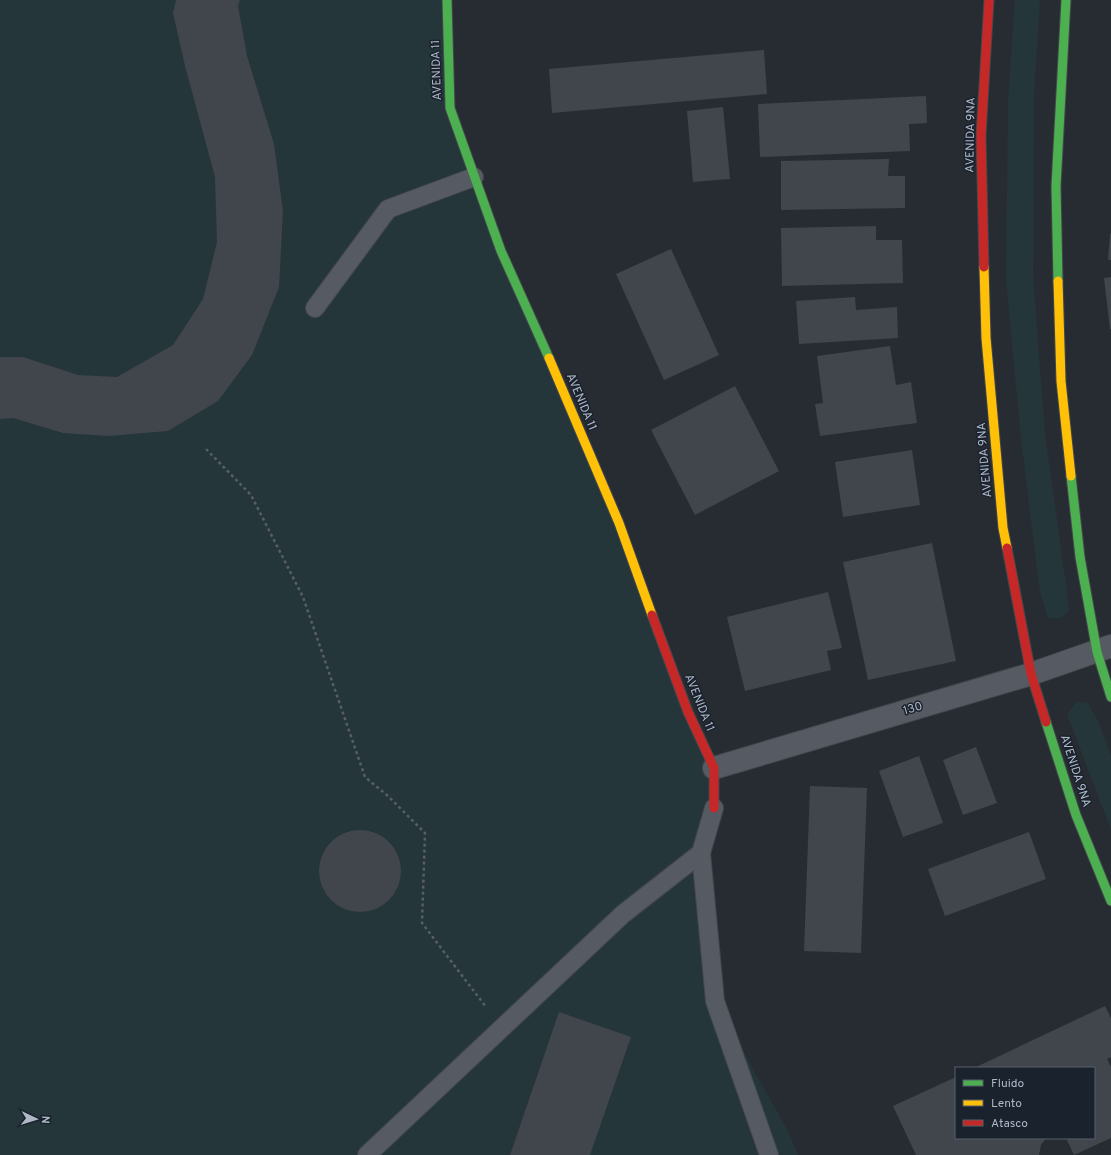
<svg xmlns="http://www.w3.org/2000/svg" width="1111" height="1155" viewBox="0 0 1111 1155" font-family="Overpass,sans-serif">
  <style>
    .green { fill: #243639 }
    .building { fill: #41454c }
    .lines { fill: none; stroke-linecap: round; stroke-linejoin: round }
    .lane-casing { stroke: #43474c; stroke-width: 20 }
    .street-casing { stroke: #43474c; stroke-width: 24 }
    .fast-casing { stroke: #43474c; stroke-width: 11 }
    .slow-casing { stroke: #43474c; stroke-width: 11 }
    .jam-casing { stroke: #43474c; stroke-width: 11 }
    .path { stroke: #585e64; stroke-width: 2.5; stroke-dasharray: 3 3; stroke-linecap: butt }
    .lane { stroke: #565a62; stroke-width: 18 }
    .street { stroke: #565a62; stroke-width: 22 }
    .fast { stroke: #4caf50; stroke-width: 9 }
    .slow { stroke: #ffc107; stroke-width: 9 }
    .jam { stroke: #c62828; stroke-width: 9 }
    .labels { text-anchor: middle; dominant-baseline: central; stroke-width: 3; stroke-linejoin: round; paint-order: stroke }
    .street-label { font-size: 12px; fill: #afb8c6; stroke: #1a222e }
  </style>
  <rect width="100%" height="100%" fill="#272c33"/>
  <path class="green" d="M0 0H447L450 108 714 768 701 853 715 1001 788 1131 798 1155H0Z
    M1015 0H1040L1034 94 1033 275 1045 434 1066 585 1069 611 1060 618H1048L1040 592 1021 439 1006 280 1008 101Z
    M1077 702 1088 703 1099 723 1111 755V830L1067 714Z"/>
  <path class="building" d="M176 0H240L238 6 247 56 274 144 283 211 279 287 252 355 218 401 168 431 109 436 63 433 13 418 0 419V357H23L78 375 117 377 173 345 203 299 217 242 215 177 185 66 173 13Z
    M764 50 767 94 552 113 549 69Z
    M926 96 927 123 909 124 910 151 760 157 758 104Z
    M723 107 730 179 693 182 687 111Z
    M889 159 888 176H905V208L781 210V161Z
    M876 226V240H902L903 283 782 286 781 228Z
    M1110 234H1111V260H1108Z
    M671 249 719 355 664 380 616 274Z
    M1111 277V329H1110L1104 278Z
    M855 297 856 310 897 307 898 338 799 344 796 301Z
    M890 346 896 385 911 382 917 423 820 436 815 404 823 403 817 356Z
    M735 386 779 471 695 515 651 430Z
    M912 450 920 505 843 517 835 462Z
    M932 543 956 661 868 680 843 562Z
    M828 592 842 648 827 651 831 670 745 691 727 617Z
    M976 747 997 803 963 815 943 760Z
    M919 756 943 823 903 837 879 771Z
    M810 786 867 788 861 953 804 951Z
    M319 871a41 41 0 1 1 82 0a41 41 0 1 1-82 0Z
    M1029 832 1046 879 945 916 928 869Z
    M1105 1006 1111 1018V1057L1107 1059 1111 1067V1138L1074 1155 1066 1138H1094V1068H974Z
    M559 1012 631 1037 590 1155H510Z
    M956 1077V1138H1046L1041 1145 1039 1155H916L893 1106Z"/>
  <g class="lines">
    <g class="lane-casing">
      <path id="lane" d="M315 308 388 209 474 177
        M714 808 701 853 715 1001 769 1155
        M367 1155 623 914 701 853"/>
    </g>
    <g class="street-casing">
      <path id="street" d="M714 768 1031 674 1111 646"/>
    </g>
    <g class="fast-casing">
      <path id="fast" d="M447 0 450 108 501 251 549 358
        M1058 281 1056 186 1066 0
        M1071 476 1080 557 1097 652 1111 697
        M1046 722 1076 815 1111 901"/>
    </g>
    <g class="slow-casing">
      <path id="slow" d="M984 267 986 338 1003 528 1007 548
        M1058 281 1061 381 1071 476
        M549 358 619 523 652 615"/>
    </g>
    <g class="jam-casing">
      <path id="jam" d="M984 267 981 136 989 0
        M1007 548 1031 674 1046 722
        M652 615 688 712 714 768V808"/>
    </g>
    <path class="path" d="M206 449 251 495 303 597 365 777 388 796 425 833 422 923 486 1007"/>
    <use href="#lane" class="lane"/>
    <use href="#street" class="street"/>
    <use href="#fast" class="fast"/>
    <use href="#slow" class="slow"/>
    <use href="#jam" class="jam"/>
  </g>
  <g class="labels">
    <g class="street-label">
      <text transform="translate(437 70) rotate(-92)">AVENIDA 11</text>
      <text transform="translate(971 135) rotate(-89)">AVENIDA 9NA</text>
      <text transform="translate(581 402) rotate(67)">AVENIDA 11</text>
      <text transform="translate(985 460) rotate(-95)">AVENIDA 9NA</text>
      <text transform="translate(699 703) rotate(68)">AVENIDA 11</text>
      <text transform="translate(913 709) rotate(-16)">130</text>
      <text transform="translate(1075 771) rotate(72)">AVENIDA 9NA</text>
    </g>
  </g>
  <rect x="955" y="1067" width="140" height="72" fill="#1a222e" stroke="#565e6b"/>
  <rect x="963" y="1080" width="20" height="6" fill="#4caf50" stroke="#565e6b"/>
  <text x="991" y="1087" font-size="12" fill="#afb8c6">Fluido</text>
  <rect x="963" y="1100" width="20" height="6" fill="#ffc107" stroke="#565e6b"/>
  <text x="991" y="1107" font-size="12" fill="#afb8c6">Lento</text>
  <rect x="963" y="1120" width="20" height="6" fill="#c62828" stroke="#565e6b"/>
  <text x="991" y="1127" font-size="12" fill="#afb8c6">Atasco</text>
  <g transform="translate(36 1119) rotate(94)" stroke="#1a222e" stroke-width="3" paint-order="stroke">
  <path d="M0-3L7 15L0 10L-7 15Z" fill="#afb8c6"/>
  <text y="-6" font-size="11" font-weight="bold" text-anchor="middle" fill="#afb8c6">N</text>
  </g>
</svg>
